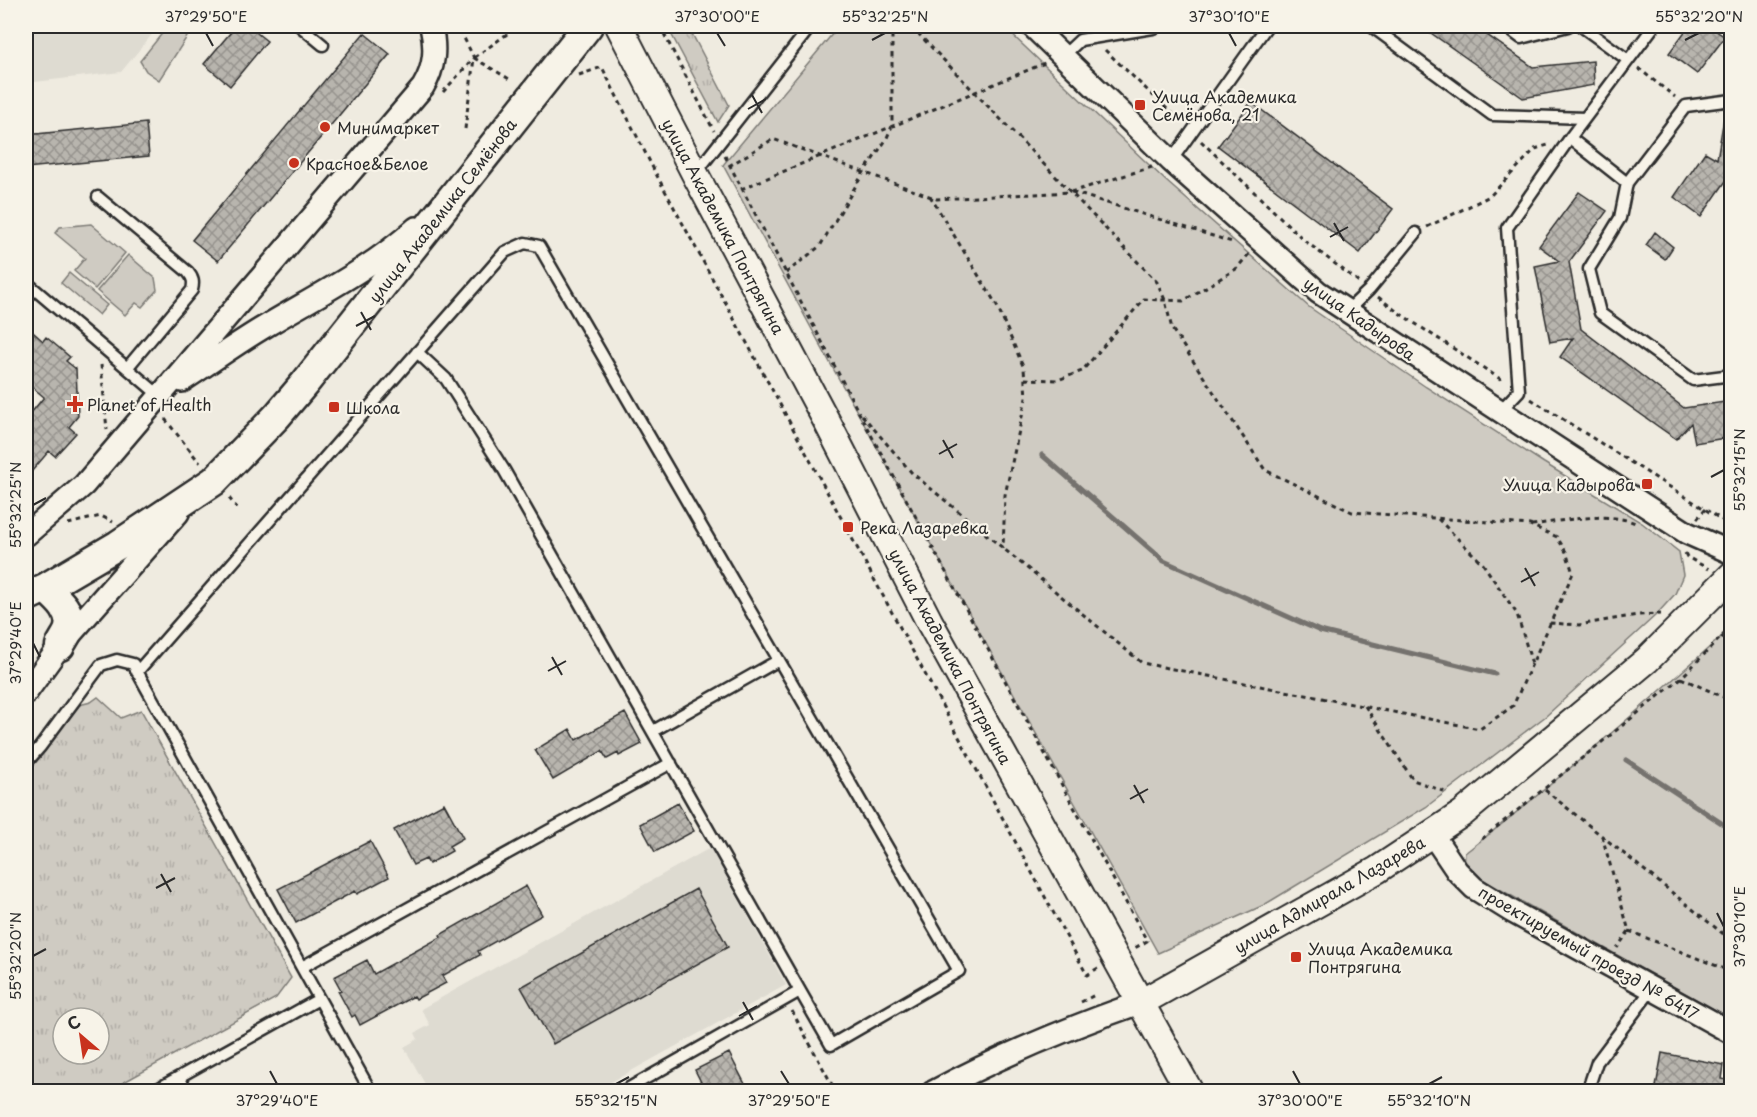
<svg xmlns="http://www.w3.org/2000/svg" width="1757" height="1117" viewBox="0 0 1757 1117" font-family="'Playpen Sans',sans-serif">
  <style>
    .built { fill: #dedbd1 }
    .grass { fill: url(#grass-tufts); stroke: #7d7b76; stroke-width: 1.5; fill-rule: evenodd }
    .park { fill: #cfcbc2; stroke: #7d7b76; stroke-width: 1.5 }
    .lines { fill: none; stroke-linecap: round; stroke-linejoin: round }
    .stream { stroke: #74726e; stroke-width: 5 }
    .building { fill: url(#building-cross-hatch); stroke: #2b2b2b; stroke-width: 1.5 }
    .service-casing { stroke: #2b2b2b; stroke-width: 15 }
    .minor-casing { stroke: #2b2b2b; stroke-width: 26 }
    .tertiary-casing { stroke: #2b2b2b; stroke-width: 30 }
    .secondary-casing { stroke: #2b2b2b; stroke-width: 33 }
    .path { stroke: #2b2b2b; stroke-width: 3; stroke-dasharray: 4.5 4.5; stroke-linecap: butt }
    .service { stroke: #f7f3e8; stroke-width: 10 }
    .minor { stroke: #f7f3e8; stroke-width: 21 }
    .tertiary { stroke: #f7f3e8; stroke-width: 26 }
    .secondary { stroke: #f7f3e8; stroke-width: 28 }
    .ticks { fill: none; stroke: #2b2b2b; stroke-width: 2 }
    .poi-dot { fill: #c8321e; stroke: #f7f3e8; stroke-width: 2 }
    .labels { text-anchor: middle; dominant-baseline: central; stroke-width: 4.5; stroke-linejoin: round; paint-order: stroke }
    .poi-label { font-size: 16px; fill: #2b2b2b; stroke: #f7f3e8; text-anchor: start }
    .street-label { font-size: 16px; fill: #2b2b2b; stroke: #f7f3e8 }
    .neatline { fill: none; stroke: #2b2b2b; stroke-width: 2 }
    .ticks-label { font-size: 15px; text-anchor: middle; fill: #2b2b2b }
  </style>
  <defs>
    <pattern id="grass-tufts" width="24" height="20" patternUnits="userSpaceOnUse" patternTransform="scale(1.5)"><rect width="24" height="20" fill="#cfcbc2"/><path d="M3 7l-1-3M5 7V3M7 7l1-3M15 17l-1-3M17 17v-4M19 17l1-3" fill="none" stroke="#b2aea7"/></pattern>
    <pattern id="building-cross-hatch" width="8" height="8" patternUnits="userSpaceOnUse" patternTransform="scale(1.5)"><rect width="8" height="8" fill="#b8b5ae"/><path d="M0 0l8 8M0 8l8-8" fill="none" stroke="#96938e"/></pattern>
  </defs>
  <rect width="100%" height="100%" fill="#efebe0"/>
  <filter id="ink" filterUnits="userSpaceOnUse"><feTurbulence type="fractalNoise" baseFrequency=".0167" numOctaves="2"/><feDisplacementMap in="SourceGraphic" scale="12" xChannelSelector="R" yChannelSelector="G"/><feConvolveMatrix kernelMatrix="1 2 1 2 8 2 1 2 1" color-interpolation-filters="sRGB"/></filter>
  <g filter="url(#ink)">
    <path class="built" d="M26 26H159L121 72 26 83Z
      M710 848 786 985 595 1091H429L404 1047 418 1039 415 1033 430 1025 421 1009Z"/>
    <path class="grass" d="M667 26H688L729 105 718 122Z
      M98 697 121 718 141 710 291 978 276 998 108 1091H26V773L36 762 79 705 91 702ZM63 1018H99V1054H63Z"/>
    <path class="park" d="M168 26H194L159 80 146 71 140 61Z
      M839 26H1003L1166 181 1309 307 1426 387 1544 463 1642 523 1679 552 1683 575 1675 594 1656 615 1546 716 1426 807 1264 905 1158 953 835 372 723 165Z
      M91 224 125 253 95 289 74 271 85 258 55 233 60 227Z
      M128 255 155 278 157 290 142 307 136 303 125 315 97 291Z
      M69 273 107 305 99 315 61 283Z
      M1731 628V1019L1464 869 1465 853C1557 782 1645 705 1731 628Z"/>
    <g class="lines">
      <path class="stream" d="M1042 455 1164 561 1320 631 1495 674
        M1626 760 1732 830"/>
    </g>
    <path class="building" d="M236 26H248L267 41 230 86 204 64Z
      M1421 26H1474L1533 67 1593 61 1594 85 1523 98Z
      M1689 26H1709L1725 37 1697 74 1669 53Z
      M364 33 390 54 218 261 192 240Z
      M1251 102 1393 209 1360 253 1218 146Z
      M1724 118 1731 119V178H1728L1701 217 1674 197 1705 152 1717 159Z
      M146 123 149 156 26 168V135Z
      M1579 192 1607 211 1569 262 1581 329 1684 408 1731 401V437L1695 443 1691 423 1676 439 1560 357 1573 338 1550 342 1535 266 1559 261 1539 246Z
      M1655 232 1673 247 1665 259 1646 245Z
      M26 326 43 341 46 337 70 357 66 361 76 369 78 416 69 427 76 433 55 456 49 451 26 478V419L44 397 26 382Z
      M625 713 642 744 619 756 618 753 607 759 602 751 553 780 535 750 570 729 576 740Z
      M444 803 463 838 449 846 452 851 429 864 426 859 413 865 394 830Z
      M678 803 694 831 655 852 640 824Z
      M370 841 389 877 357 894 355 891 296 923 278 889Z
      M526 886 542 915 478 951 480 955 442 976 446 983 416 999 414 996 360 1025 355 1015 352 1017 338 991 341 990 334 977 367 960 374 974 441 937 440 935Z
      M696 889 728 947 553 1044 521 987Z
      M729 1053 746 1086 734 1092H706L695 1070Z
      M1662 1053 1724 1065 1722 1079 1731 1081V1092H1680L1656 1087Z"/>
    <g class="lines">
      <g class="service-casing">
        <path id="service" d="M300 26 323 45
          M1371 26 1492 115 1585 118
          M1505 26 1521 38 1568 26
          M1581 26 1628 60
          M1654 26 1570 138 1627 183 1686 106 1732 100
          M1063 56 1080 40 1153 28 1159 26
          M1171 161 1267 26
          M695 174 811 26
          M1627 183 1620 218 1589 269 1600 313 1693 380 1732 375
          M98 197 188 272C193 278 194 282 192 290L127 368
          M26 282 160 396
          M1347 311 1369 290 1416 233
          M417 352 446 379 504 470 800 991 622 1092
          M1500 411 1519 391 1507 228 1570 138
          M137 672 505 252 525 243 539 246 959 971 831 1045 800 991
          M653 731 779 660
          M26 763 40 747 101 665 117 660 133 664 371 1092
          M302 967 671 763
          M179 1077 187 1092
          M152 1092 319 999
          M1587 1092 1597 1062 1652 989"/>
      </g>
      <g class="minor-casing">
        <path id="minor" d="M1032 26 1171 161 1318 292 1687 533 1732 553
          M182 381C210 363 237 343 266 326 318 295 372 268 416 228
          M26 535 84 485 423 87C435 67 436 48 431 26
          M26 693 60 646 178 513
          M1432 834 1457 871 1474 888 1511 911 1732 1033
          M933 1092C1000 1056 1070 1027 1142 1002"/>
      </g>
      <g class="tertiary-casing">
        <path id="tertiary" d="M619 26 695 174 827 422 929 621 1190 1092
          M1142 1002 1377 870 1463 813 1647 660 1732 575"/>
      </g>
      <g class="secondary-casing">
        <path id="secondary" d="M45 588C56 598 73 611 69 628 68 634 62 641 60 646
          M26 597 45 588 118 545 214 481 277 416 305 383 588 26"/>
      </g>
      <path class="path" d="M660 26 714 131
        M978 26 1002 33
        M1105 50 1183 124
        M474 58 511 80
        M1638 68 1675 97
        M579 75 602 67 655 172 1087 975 1098 968
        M443 92 474 58 458 26
        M465 129 474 58 518 26
        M1201 141 1305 241 1359 282
        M725 156 858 411 1147 941 1133 949
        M729 166 773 139 937 199 1071 192 1152 167
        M741 189 1045 63
        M1072 192 1232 242
        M930 196 996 304 1024 368 1026 398 1005 495 1003 549
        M1427 227 1490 196 1535 149 1548 145
        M786 273 820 246 864 172 886 140 892 126V26
        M1378 297 1399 313 1505 382
        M101 365 107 430
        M1025 379 1058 380 1082 371 1144 299 1183 301 1236 269 1249 254
        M1531 399 1722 520 1732 518
        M862 415 912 473 1142 663 1480 729 1513 706 1573 573 1566 552 1557 537 1530 525 1352 512 1265 470 1172 329 1165 300 1157 282 911 26
        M165 419 200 463
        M229 498 237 508
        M1438 519 1483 564 1517 614 1532 664
        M1697 519 1705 509
        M68 524 101 516 113 522
        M1532 525C1561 521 1609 511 1635 523
        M1685 553 1687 557 1709 569
        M1550 623 1579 625 1637 615 1661 614
        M1721 636 1732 643
        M1681 678 1732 701
        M1365 706 1413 780 1448 793
        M1545 790 1732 941
        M1602 836 1629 931 1617 948
        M1482 839 1681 678 1732 626
        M1629 931 1732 972
        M1081 1002 1097 994
        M792 1011 836 1092"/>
      <use href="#service" class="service"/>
      <use href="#minor" class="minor"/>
      <use href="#tertiary" class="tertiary"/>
      <use href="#secondary" class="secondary"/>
    </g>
  </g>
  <path class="ticks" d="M206 33 213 46M717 33 725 46M1229 33 1236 46M872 40 885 33M1685 40 1699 33M752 95 762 113M748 109 766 99M1334 223 1344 241M1330 237 1348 227M361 312 371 330M356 326 375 316M943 440 953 458M939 454 957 444M1711 477 1724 470M33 505 46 498M1525 568 1535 586M1521 582 1539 572M33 643 40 657M552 657 562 675M548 671 566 661M1134 785 1144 803M1130 799 1148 789M161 874 171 892M156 888 175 878M1717 913 1724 927M33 956 46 949M743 1002 753 1020M739 1016 757 1006M270 1071 277 1084M781 1071 789 1084M1293 1071 1300 1084M616 1084 629 1077M1429 1084 1442 1077"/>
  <g class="poi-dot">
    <rect x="1134" y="99" width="12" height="12" rx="3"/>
    <circle cx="325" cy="127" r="6"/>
    <circle cx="294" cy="163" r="6"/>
    <path d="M72 395h6v6h6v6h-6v6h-6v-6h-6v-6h6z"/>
    <rect x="328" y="401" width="12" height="12" rx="3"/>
    <rect x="1641" y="478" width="12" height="12" rx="3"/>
    <rect x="842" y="521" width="12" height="12" rx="3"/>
    <rect x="1290" y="951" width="12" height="12" rx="3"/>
  </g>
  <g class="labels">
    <g class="poi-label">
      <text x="1152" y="96">Улица Академика<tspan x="1152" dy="18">Семёнова, 21</tspan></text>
      <text x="337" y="127">Минимаркет</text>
      <text x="306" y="163">Красное&amp;Белое</text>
      <text x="87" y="404">Planet of Health</text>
      <text x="346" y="407">Школа</text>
      <text x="1635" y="484" text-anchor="end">Улица Кадырова</text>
      <text x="860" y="527">Река Лазаревка</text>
      <text x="1308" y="948">Улица Академика<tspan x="1308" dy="18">Понтрягина</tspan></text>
    </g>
    <g class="street-label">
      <text transform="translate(442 210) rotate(-52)">улица Академика Семёнова</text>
      <text transform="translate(724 226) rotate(62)">улица Академика Понтрягина</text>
      <text transform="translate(1360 318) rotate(35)">улица Кадырова</text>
      <text transform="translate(951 656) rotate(62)">улица Академика Понтрягина</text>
      <text transform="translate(1329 894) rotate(-30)">улица Адмирала Лазарева</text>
      <text transform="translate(1589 952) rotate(30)">проектируемый проезд № 6417</text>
    </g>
  </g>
  <rect width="1757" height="1117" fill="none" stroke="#f7f3e8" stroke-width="66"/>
  <g transform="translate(81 1036) rotate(331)"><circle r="28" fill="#f7f3e8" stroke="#a5a39c" stroke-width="1.5"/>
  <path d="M0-4.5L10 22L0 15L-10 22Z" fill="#c8321e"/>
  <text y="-9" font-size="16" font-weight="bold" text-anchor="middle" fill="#2b2b2b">С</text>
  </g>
  <rect x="33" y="33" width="1691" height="1051" class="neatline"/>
  <g class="ticks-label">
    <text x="206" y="22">37°29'50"E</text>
    <text x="717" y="22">37°30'00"E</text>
    <text x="885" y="22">55°32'25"N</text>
    <text x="1229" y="22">37°30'10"E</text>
    <text x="1699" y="22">55°32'20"N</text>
    <text transform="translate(1740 470) rotate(-90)" y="5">55°32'15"N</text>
    <text transform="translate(16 505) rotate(-90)" y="5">55°32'25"N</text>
    <text transform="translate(16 643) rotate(-90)" y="5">37°29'40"E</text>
    <text transform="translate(1740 927) rotate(-90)" y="5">37°30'10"E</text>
    <text transform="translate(16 956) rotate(-90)" y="5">55°32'20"N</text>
    <text x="277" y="1106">37°29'40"E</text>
    <text x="616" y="1106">55°32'15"N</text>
    <text x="789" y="1106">37°29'50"E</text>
    <text x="1300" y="1106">37°30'00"E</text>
    <text x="1429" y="1106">55°32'10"N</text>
  </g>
</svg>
